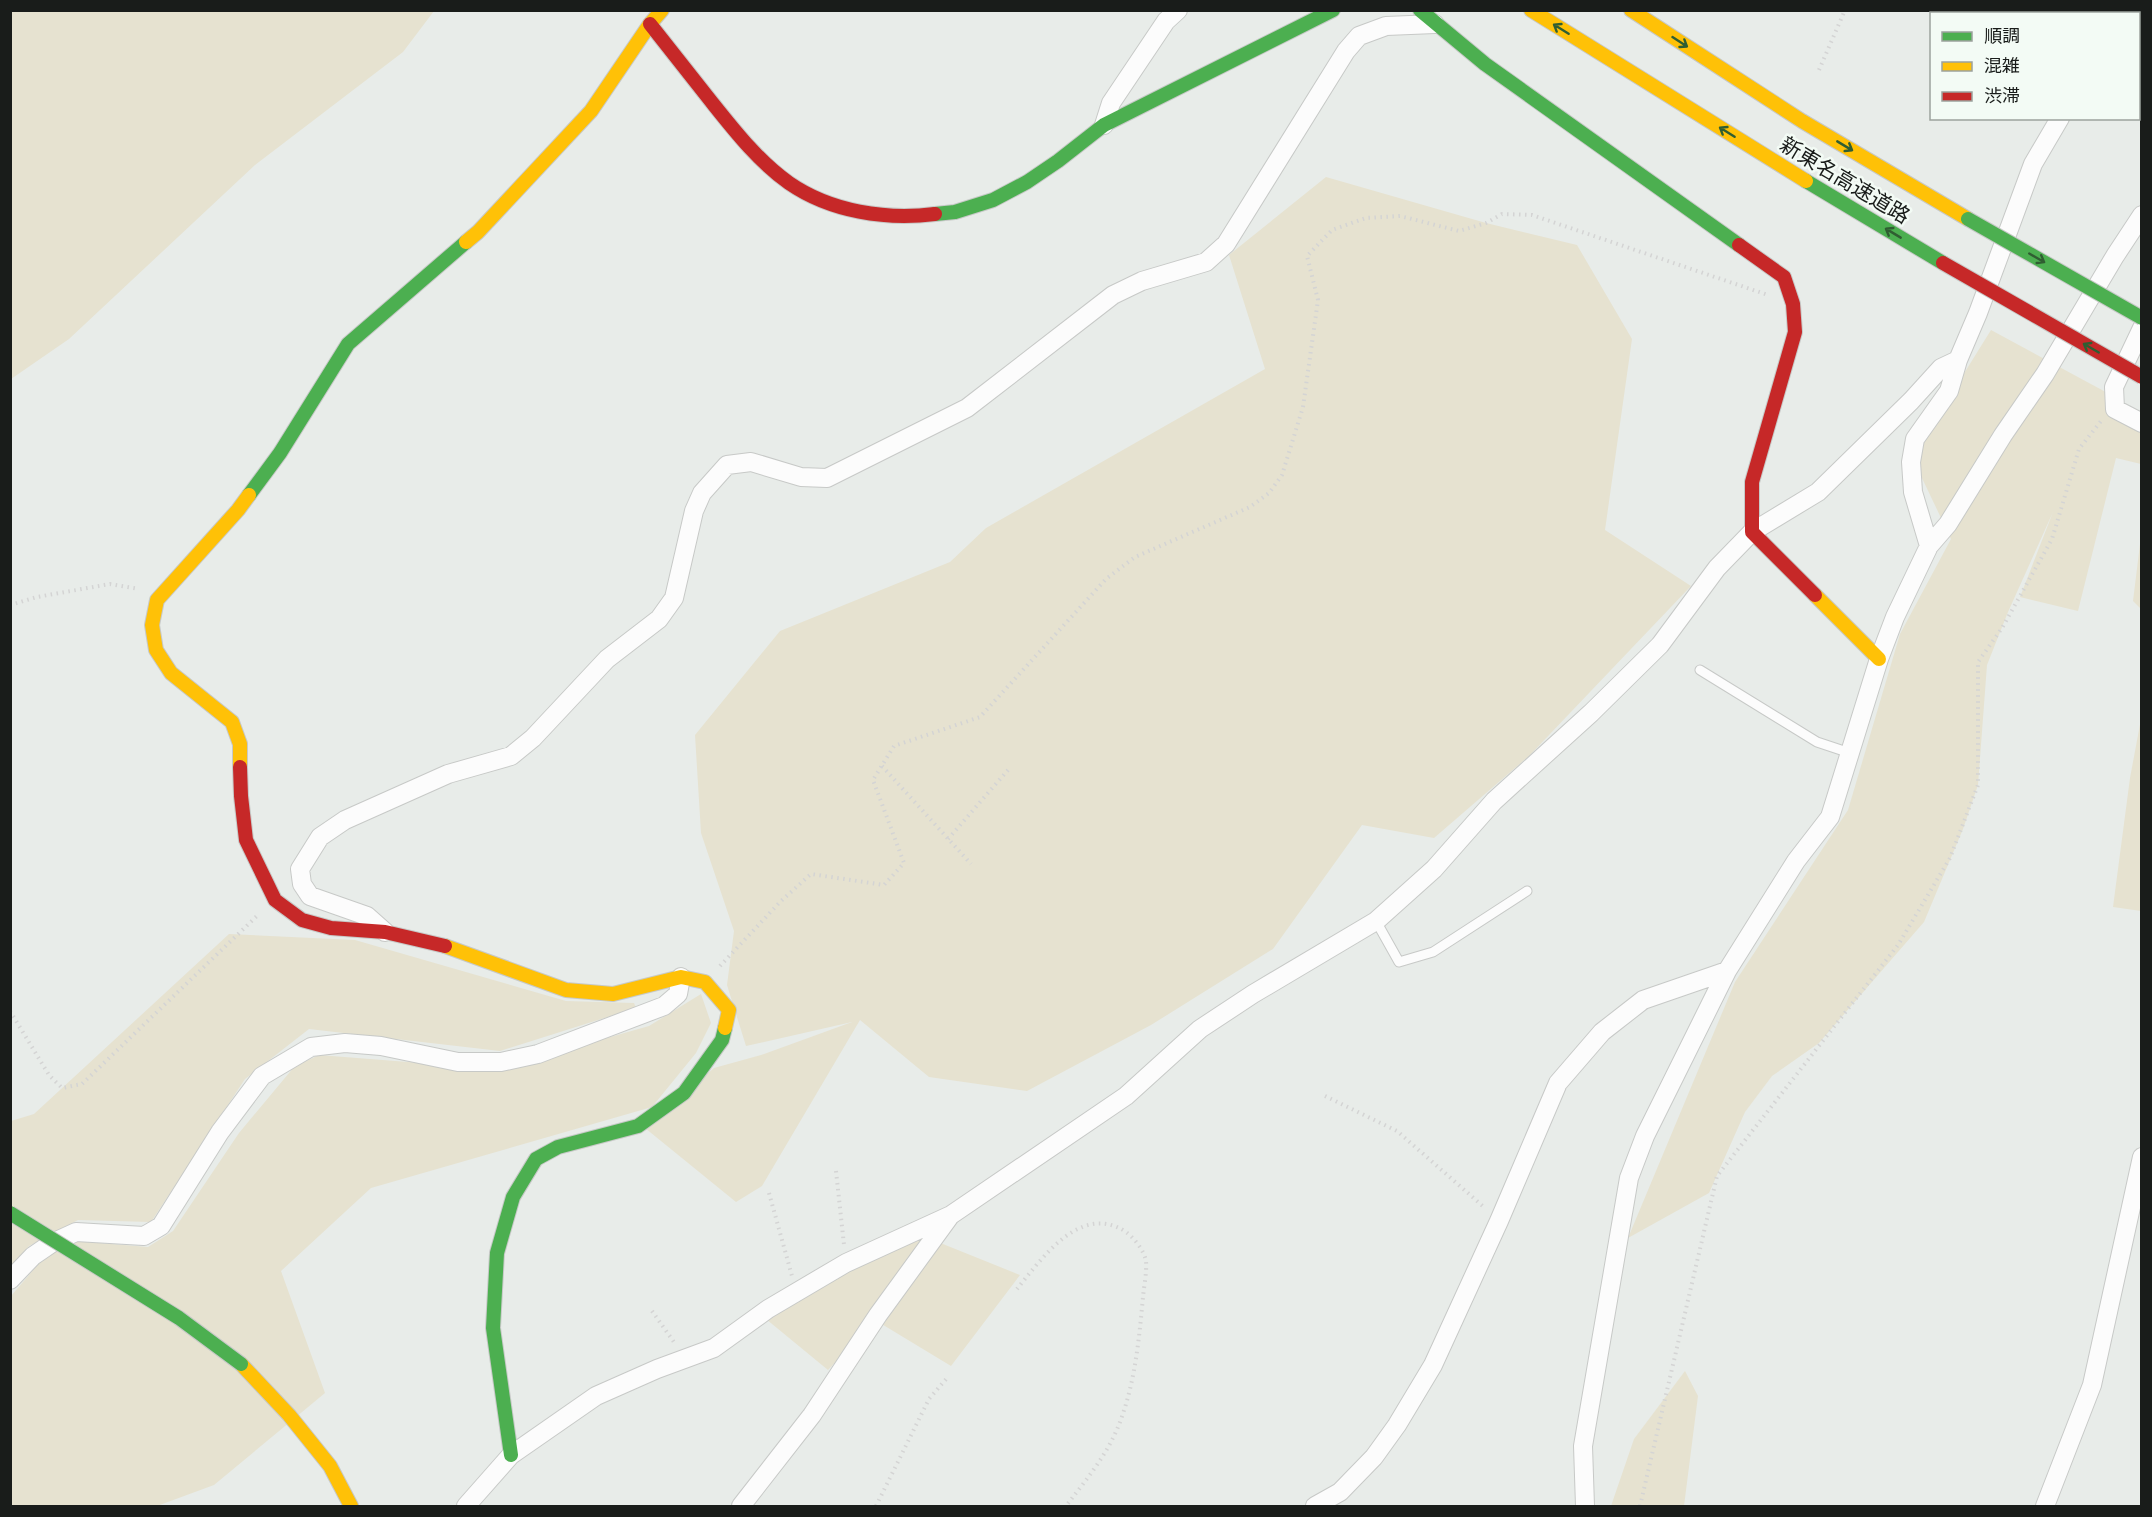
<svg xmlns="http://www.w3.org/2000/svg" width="2152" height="1517" viewBox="0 0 2152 1517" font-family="Inter,'Noto Sans JP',sans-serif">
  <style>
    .green { fill: #e6e2d0 }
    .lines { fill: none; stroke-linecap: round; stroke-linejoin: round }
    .lane-casing { stroke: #c7c9c7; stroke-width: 11 }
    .street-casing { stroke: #c7c9c7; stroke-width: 20 }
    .fast-casing { stroke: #c7c9c7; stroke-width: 16 }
    .slow-casing { stroke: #c7c9c7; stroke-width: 16 }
    .jam-casing { stroke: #c7c9c7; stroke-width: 16 }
    .path { stroke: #d4d4d4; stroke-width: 4; stroke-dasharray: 1.5 4.5; stroke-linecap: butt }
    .lane { stroke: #fcfcfc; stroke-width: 9 }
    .street { stroke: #fcfcfc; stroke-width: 18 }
    .fast { stroke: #4caf50; stroke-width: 14 }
    .slow { stroke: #ffc107; stroke-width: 14 }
    .jam { stroke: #c62828; stroke-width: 14 }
    .fast-bridge-casing { stroke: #c7c9c7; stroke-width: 16; stroke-linecap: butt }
    .jam-bridge-casing { stroke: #c7c9c7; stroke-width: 16; stroke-linecap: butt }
    .fast-bridge { stroke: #4caf50; stroke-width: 14 }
    .jam-bridge { stroke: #c62828; stroke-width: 14 }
    .oneway { stroke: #305e32 }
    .labels { text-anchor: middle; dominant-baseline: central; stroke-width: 5; stroke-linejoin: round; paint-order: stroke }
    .street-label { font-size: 21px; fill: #191c1a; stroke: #f3fbf5 }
  </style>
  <rect width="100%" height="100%" fill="#e8ece9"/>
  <path class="green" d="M11 10H434V11L403 52 255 165 69 339 11 379Z
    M1326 177 1486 223 1577 245 1632 339 1605 530 1691 586 1529 756 1434 838 1362 825 1273 949 1151 1025 1027 1091 929 1077 860 1020 762 1186 736 1202 645 1128 714 1068 761 1055 852 1022 746 1046 727 985 734 931 701 833 695 735 780 631 950 562 986 528 1265 369 1229 255Z
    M1991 330 2102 390 2141 415V464L2116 458 2078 611 2020 597 2053 512 2008 612 1987 665 1978 785 1963 829 1924 922 1819 1043 1772 1076 1745 1112 1709 1193 1628 1238 1735 982 1848 810 1900 634 1951 539 1912 457Z
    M2141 536 2142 609H2141L2133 601Z
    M2141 719 2142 911H2141L2113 907 2130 778Z
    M229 934 355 940 566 1001 634 1003 636 1008 500 1051 309 1029 245 1079 151 1222 78 1220 29 1246 11 1267V1121L34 1114Z
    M701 994 711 1023 696 1053 652 1107 371 1188 281 1271 325 1393 214 1485 157 1506H11V1296L52 1248 75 1241 148 1247 173 1231 239 1133 294 1067 319 1055 497 1069 649 1026Z
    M928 1238 1020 1275 951 1366 875 1320 828 1370 766 1319 863 1258Z
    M1685 1371 1698 1396 1684 1506H1611L1634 1439Z"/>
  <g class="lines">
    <g class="lane-casing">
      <path id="lane" d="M1700 670 1817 742 1850 753
        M1376 921 1399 962 1433 952 1527 891"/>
    </g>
    <g class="street-casing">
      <path id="street" d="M2110 10V14
        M1104 125 1111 103 1166 21 1178 10
        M2142 328 2114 387 2115 409 2142 423
        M1929 546 1913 492 1911 462 1915 439 1949 391 1958 360 1978 313 2033 164 2060 118
        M385 932 367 916 310 896 302 884 300 869 320 837 345 820 448 774 511 756 533 738 607 659 659 619 674 598 694 511 702 493 727 465 751 462 801 477 827 478 967 408 1113 295 1142 281 1206 262 1226 244 1346 51 1359 36 1386 26 1435 24
        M10 1280 33 1256 52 1243 76 1232 144 1236 161 1226 220 1132 262 1076 311 1047 345 1043 381 1046 458 1062H501L538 1054 664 1006 678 994 681 977
        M466 1506 511 1455 596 1396 657 1369 714 1348 768 1309 846 1263 951 1215 1126 1096 1200 1029 1253 994 1376 921 1434 869 1494 801 1591 713 1660 645 1717 568 1752 532 1818 492 1911 401 1941 368 1958 360
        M741 1506 812 1415 878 1315 950 1216
        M1315 1506 1340 1492 1374 1457 1397 1425 1433 1365 1499 1221 1558 1083 1602 1032 1643 1000 1727 971
        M1585 1506 1583 1446 1629 1178 1645 1136 1727 971 1796 861 1830 817 1879 659 1895 617 1929 546 1948 524 2003 435 2045 374 2115 256 2142 215
        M2045 1506 2092 1385 2142 1157"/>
    </g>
    <g class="fast-casing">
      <path id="fast" d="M1420 10 1485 64 1739 245
        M1806 181 1943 263
        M935 214 955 212 993 200 1027 182 1058 161 1104 125 1333 10
        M249 495 280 453 348 344 466 242
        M511 1455 493 1328 497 1253 513 1197 536 1159 558 1147 638 1126 684 1093 722 1040 725 1028"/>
    </g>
    <g class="slow-casing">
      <path id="slow" d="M1531 10 1806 181
        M1631 10 1802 121 1968 219
        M466 242 478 232 591 111 650 24 662 10
        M1815 595 1879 659
        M240 767V744L232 722 171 673 156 650 152 625 157 600 238 510 249 495
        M445 946 566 990 613 994 681 977 705 982 729 1010 725 1028
        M241 1364 289 1415 330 1466 351 1506"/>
    </g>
    <g class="jam-casing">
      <path id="jam" d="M650 24C670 49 690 75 710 100 734 130 758 161 789 183 831 212 886 220 935 214
        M1739 245 1784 277 1793 304 1795 332 1752 482V532L1815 595
        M240 767 241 796 246 840 275 900 302 920 331 928 385 932 445 946"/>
    </g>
    <path class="path" d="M1819 70 1845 10
      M10 605 37 597 110 584 139 589
      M882 766 971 864
      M948 839 1008 770
      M720 966 781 901 811 874 884 885 904 863 873 780 894 746 980 717 1106 579 1135 557 1250 507 1269 493 1282 475 1303 407 1318 300 1307 256 1332 230 1366 218 1400 216 1459 231 1486 223 1502 214 1532 215 1768 295
      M10 1011 49 1075 62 1088 82 1084 259 914
      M1325 1096 1397 1131 1485 1208
      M836 1171 844 1245
      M769 1193 792 1276
      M1017 1289C1042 1258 1081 1202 1126 1232 1134 1238 1144 1250 1146 1261 1147 1272 1144 1286 1143 1297 1139 1340 1135 1382 1120 1422 1108 1454 1086 1480 1066 1506
      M652 1311 676 1345
      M876 1506 929 1399 947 1378
      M1640 1506 1717 1176 1898 945 1950 858 1978 785V662L2002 628 2052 539 2079 449 2101 421"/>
    <use href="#lane" class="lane"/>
    <use href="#street" class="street"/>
    <use href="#fast" class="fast"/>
    <use href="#slow" class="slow"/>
    <use href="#jam" class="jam"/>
    <g class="fast-bridge-casing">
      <path id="fast-bridge" d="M1968 219 2142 318
        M10 1213 179 1318 241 1364"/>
    </g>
    <g class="jam-bridge-casing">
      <path id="jam-bridge" d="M1943 263 2142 377"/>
    </g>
    <use href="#fast-bridge" class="fast-bridge"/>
    <use href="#jam-bridge" class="jam-bridge"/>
  </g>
  <defs><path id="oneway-shaft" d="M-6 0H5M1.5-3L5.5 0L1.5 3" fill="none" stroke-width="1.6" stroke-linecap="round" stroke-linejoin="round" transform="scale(1.5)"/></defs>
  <g class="oneway">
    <use href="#oneway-shaft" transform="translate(1561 29) rotate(-148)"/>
    <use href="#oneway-shaft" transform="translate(1680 42) rotate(33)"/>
    <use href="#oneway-shaft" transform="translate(1727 132) rotate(-148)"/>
    <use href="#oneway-shaft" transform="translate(1845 146) rotate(31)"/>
    <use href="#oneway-shaft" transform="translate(1893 233) rotate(-149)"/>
    <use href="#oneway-shaft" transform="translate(2037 258) rotate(30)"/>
    <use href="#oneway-shaft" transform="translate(2091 348) rotate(-150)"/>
  </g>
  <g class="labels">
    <g class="street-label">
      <text transform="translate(1845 180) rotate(31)">新東名高速道路</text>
    </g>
  </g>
  <rect width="2152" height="1517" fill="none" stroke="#191c1a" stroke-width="24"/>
  <rect x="1930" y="12" width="210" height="108" fill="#f3fbf5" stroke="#9ca29d" stroke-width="1.5"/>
  <rect x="1942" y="32" width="30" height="9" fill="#4caf50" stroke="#9ca29d" stroke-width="1.5"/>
  <text x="1984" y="42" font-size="18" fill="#191c1a">順調</text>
  <rect x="1942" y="62" width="30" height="9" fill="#ffc107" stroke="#9ca29d" stroke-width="1.5"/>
  <text x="1984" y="72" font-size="18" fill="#191c1a">混雑</text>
  <rect x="1942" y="92" width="30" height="9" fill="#c62828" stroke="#9ca29d" stroke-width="1.5"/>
  <text x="1984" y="102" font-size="18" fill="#191c1a">渋滞</text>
</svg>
